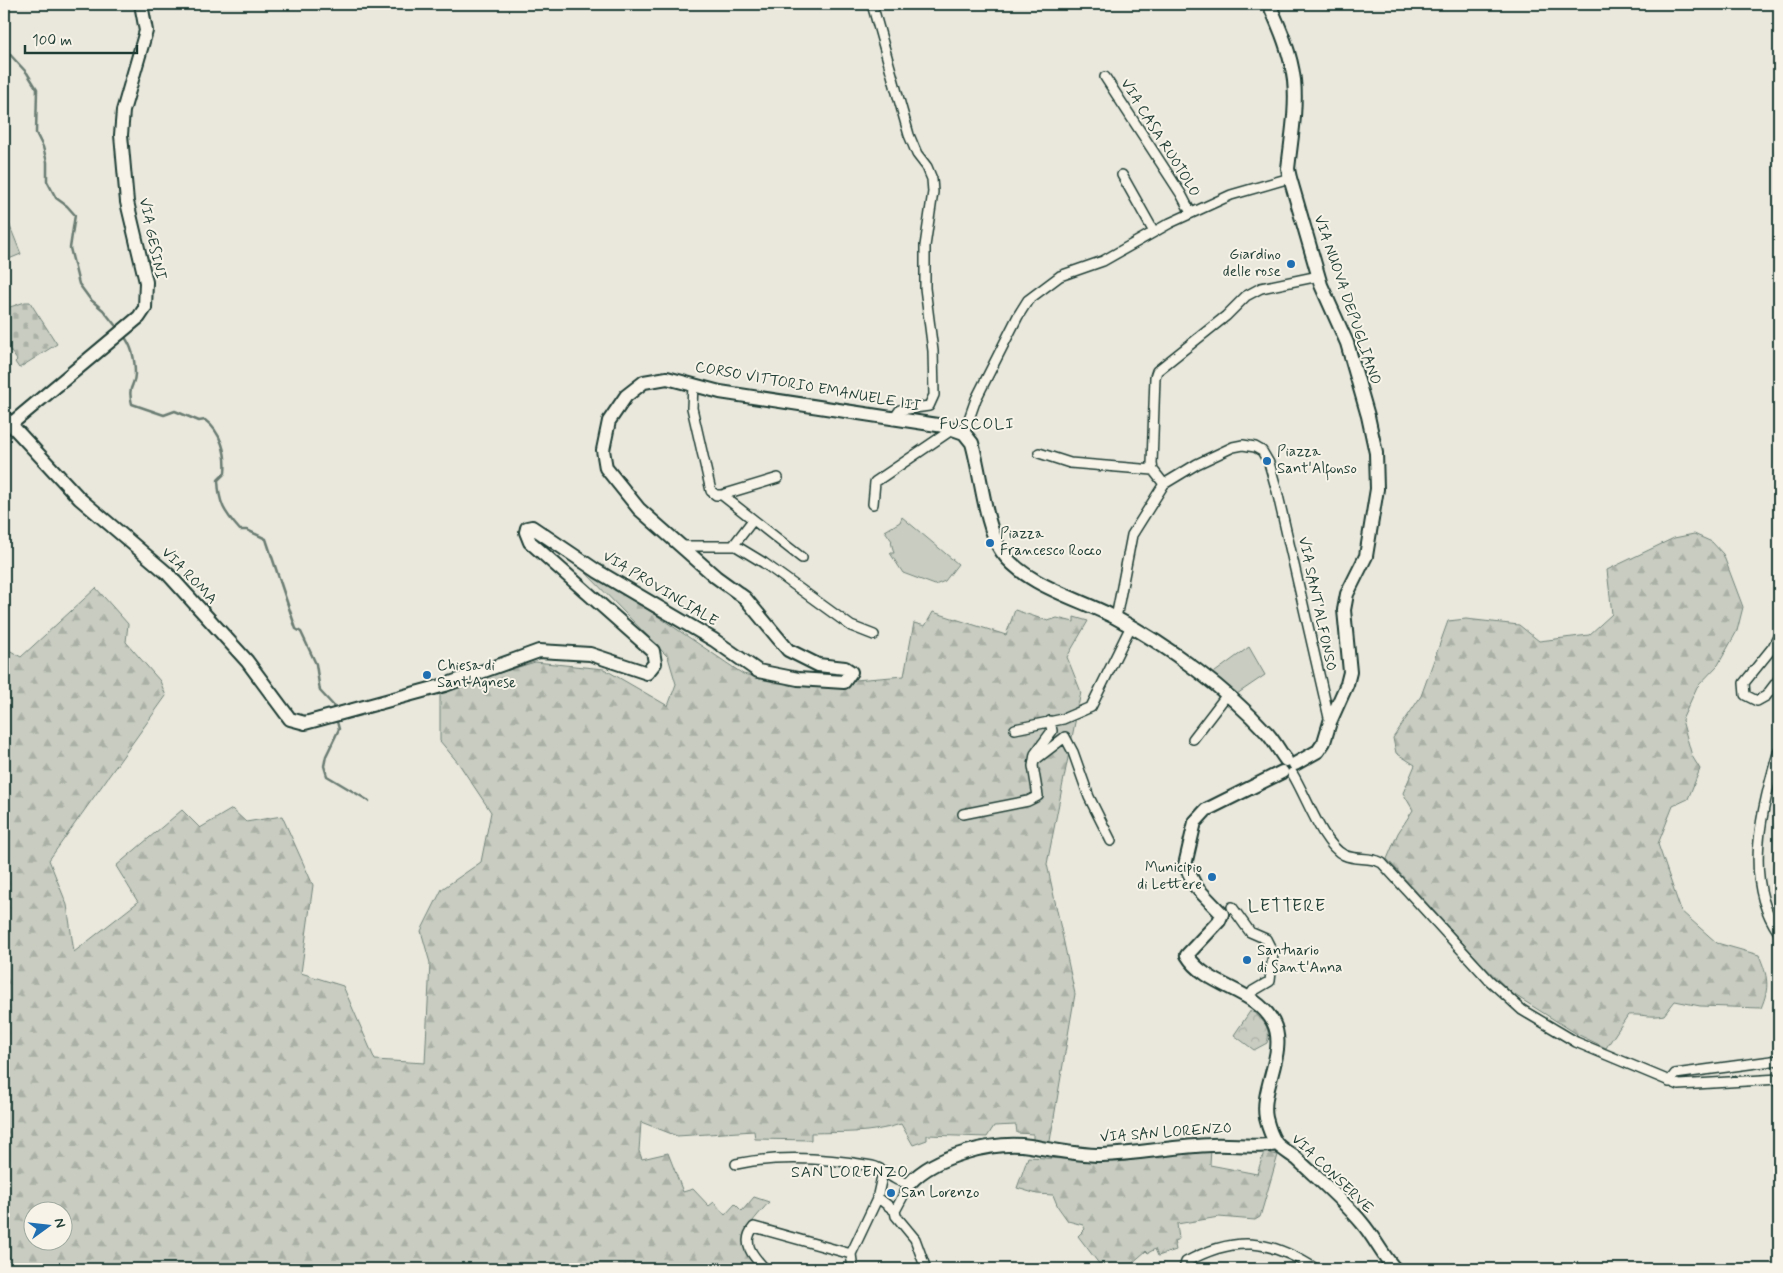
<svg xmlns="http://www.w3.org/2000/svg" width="1783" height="1273" viewBox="0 0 1783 1273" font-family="Mynerve,sans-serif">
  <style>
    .green { fill: #c8ccc1; stroke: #74847a }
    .forest { fill: url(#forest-firs); stroke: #74847a; fill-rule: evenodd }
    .cemetery { fill: url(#cemetery-stones); stroke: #74847a }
    .park { fill: url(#park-crowns); stroke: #74847a }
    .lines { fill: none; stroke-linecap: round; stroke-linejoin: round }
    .stream { stroke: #6a7c72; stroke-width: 2.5 }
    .street-casing { stroke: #1f3d34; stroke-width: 12 }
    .secondary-casing { stroke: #1f3d34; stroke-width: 16 }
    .street { stroke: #f7f3e8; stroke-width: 9 }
    .secondary { stroke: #f7f3e8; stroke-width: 12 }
    .poi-dot { fill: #1f6fb2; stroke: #f7f3e8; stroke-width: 2 }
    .labels { text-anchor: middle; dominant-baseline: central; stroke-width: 4; stroke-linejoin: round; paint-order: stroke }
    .street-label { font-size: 15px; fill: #1f3d34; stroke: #f7f3e8 }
    .poi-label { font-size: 15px; fill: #1f3d34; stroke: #f7f3e8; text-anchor: start }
    .neighbourhood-label { font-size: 16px; letter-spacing: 1px; fill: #1f3d34; stroke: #f7f3e8 }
    .quarter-label { font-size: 18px; letter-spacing: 1px; fill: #1f3d34; stroke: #f7f3e8 }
  </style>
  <defs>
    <pattern id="forest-firs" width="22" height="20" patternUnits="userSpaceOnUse" patternTransform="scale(1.25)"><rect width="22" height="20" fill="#c8ccc1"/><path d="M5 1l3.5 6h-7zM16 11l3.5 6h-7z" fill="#abb0a6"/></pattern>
    <pattern id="cemetery-stones" width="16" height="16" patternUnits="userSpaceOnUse" patternTransform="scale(1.25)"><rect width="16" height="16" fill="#c8ccc1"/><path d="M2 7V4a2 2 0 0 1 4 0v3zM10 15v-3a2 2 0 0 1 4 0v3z" fill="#abb0a6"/></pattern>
    <pattern id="park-crowns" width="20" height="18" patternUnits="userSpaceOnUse" patternTransform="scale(1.25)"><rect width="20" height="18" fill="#c8ccc1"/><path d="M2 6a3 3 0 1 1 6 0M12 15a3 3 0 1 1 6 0" fill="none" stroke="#abb0a6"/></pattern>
  </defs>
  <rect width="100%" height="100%" fill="#eae8dd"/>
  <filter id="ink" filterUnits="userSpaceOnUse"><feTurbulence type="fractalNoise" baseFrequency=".02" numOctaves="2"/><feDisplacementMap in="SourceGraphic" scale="10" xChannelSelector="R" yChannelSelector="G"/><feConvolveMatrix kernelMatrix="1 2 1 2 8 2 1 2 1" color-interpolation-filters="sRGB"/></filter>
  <g filter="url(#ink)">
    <path class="green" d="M9 224 21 254 4 261V226Z
      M902 517 958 564 945 581 935 585 903 573 890 553H894L891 542 892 541 885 531 900 522Z
      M1249 647 1265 675 1234 696 1211 675Z"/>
    <path class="forest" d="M1694 534 1712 542 1723 554 1743 607 1737 631 1718 665 1697 687 1682 720 1692 756 1700 769 1688 799 1673 806 1658 844 1681 911 1717 943 1759 955C1768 977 1770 987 1761 1008L1700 1006 1675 1001 1664 1015C1652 1018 1640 1014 1628 1015L1606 1048 1577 1034 1513 994 1481 963 1387 859 1398 833 1413 810 1403 793 1415 765 1396 753 1393 738 1421 696 1448 621 1466 619 1519 625 1539 641 1589 635 1612 614 1607 570 1674 538Z
      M586 573 622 592 743 674 793 685 904 676 914 623 925 626 933 612 1006 635 1015 610 1048 621 1057 618 1074 622V617L1088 621 1067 657 1081 692 1047 864 1075 994 1049 1147 1033 1141V1134L1017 1133 1016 1125 994 1126 987 1137 927 1135V1140L913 1145 901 1124C870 1134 842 1132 811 1133V1140L755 1139 754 1131 677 1136 641 1122 639 1151 642 1159 668 1153 683 1192 693 1189 709 1206 714 1202 725 1215 735 1204 742 1211 754 1197 769 1202C748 1227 731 1239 759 1269H4V647L21 657 96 588 128 624 126 642 160 681 166 696 49 860 67 905 74 952 138 902 116 866 182 810 200 828 232 809 246 822 282 816 313 885 301 973 343 986 375 1060 425 1063 430 963 421 931 442 889 481 862 491 812 459 764 440 741V691L535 662 604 669 668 706 676 684 668 657ZM32 1210H62V1240H32Z
      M1211 1149 1210 1165 1257 1174 1264 1152 1278 1155 1260 1217 1255 1220 1219 1217 1177 1224 1179 1239 1174 1241 1176 1250 1158 1256 1155 1249 1148 1253 1146 1251 1131 1264V1269H1117L1111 1265 1103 1269 1078 1236 1085 1229 1083 1225 1068 1221 1058 1207 1053 1195 1037 1194 1017 1188 1028 1157 1118 1162Z"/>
    <path class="cemetery" d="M25 302H30L33 307 57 344 19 368 15 362 17 360 4 342V309Z"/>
    <path class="park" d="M1251 1010C1262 1019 1272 1028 1267 1043L1254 1050 1234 1035Z"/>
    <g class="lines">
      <path class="stream" d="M4 48 27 73 37 89 36 133 43 147 47 162V181L56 198 67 206 75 215 70 248 79 284 90 299 103 310 119 330
        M124 336C132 346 135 361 135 374 135 387 127 385 132 404L164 415 175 411 199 421 205 420C221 432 227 453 225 473L218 480C219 504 224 512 240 530H247L266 539 296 629 301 632 316 664 320 691 333 705 334 710
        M336 718 339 729 326 756 324 766 327 776 369 801"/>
      <g class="street-casing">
        <path id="street" d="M872 4 909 135 917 154 927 167 932 179 933 192 925 246V288L933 351 934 395 929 406 900 410 893 420
          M1105 77 1181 194 1191 213
          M1122 175 1154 232
          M693 385 692 408 711 491 716 495H722L778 478
          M964 433 976 399 1018 316 1028 300 1060 276 1103 261 1170 223 1231 195 1290 178
          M1039 453 1070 463 1153 470
          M1164 484 1153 470 1152 464 1155 377 1157 371 1226 316 1246 296 1261 288 1319 276
          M722 495 802 558
          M873 504 875 482 953 429
          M681 546H736L764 563 851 626 874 635
          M733 546 753 520
          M1116 618 1132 535 1164 484 1197 464 1233 447 1243 445 1255 447 1262 451 1269 463 1277 491 1330 722
          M1779 635 1773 647 1744 683 1745 695 1757 701 1766 696 1779 679
          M1015 729 1063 719 1091 707 1131 626
          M1193 739 1226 696
          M1779 750C1762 808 1742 881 1779 933
          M1035 760 1065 737 1073 752 1089 797 1111 841
          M1292 773C1306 795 1322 844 1344 855 1357 861 1369 856 1382 863L1489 980 1522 1010 1576 1042 1679 1085 1779 1079
          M963 814 1028 801 1038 796 1033 766 1035 754 1052 731 1050 721
          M1232 907 1250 932 1266 939 1273 953 1270 981 1253 991 1248 998
          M1669 1082 1675 1074 1779 1060
          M736 1164C780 1155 828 1158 872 1166 887 1169 891 1182 910 1183L895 1211
          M877 1197 895 1211 896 1216 915 1239 926 1269
          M851 1254 853 1269
          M765 1269C754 1257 740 1243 754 1227L851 1254 877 1199 883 1172
          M1184 1269 1186 1262C1235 1235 1270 1239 1316 1269"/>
      </g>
      <g class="secondary-casing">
        <path id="secondary" d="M1269 4C1280 28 1291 54 1294 80 1297 109 1291 140 1288 169L1290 178 1321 285 1347 343 1368 416 1376 453 1377 489 1366 556 1347 594 1344 610 1350 672 1347 684 1330 722 1324 742 1318 751 1295 764
          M4 417 80 499 168 574 247 661 290 719 305 723 445 685 539 651 590 654 647 673 655 663 653 651 530 542 526 532 527 528 532 527 597 571 714 640 758 671 798 679 844 682 851 672 845 668 818 665 788 650 745 598 716 577 639 509 606 468 603 450 609 421 626 396 644 382 667 378 720 392 944 426 964 433 972 443C981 474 985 527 1002 552 1026 586 1081 599 1116 618 1167 645 1228 690 1266 732 1274 740 1279 751 1286 760
          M11 424 139 317 145 308 146 282 127 202 121 135 123 111 146 31 141 4
          M1282 772 1206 810 1195 822 1185 865 1196 887 1222 914 1219 921 1187 955C1207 988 1255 988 1273 1022 1288 1051 1260 1088 1266 1118 1268 1126 1271 1136 1276 1143 1281 1149 1291 1154 1297 1159 1318 1179 1343 1200 1362 1223 1374 1237 1382 1255 1395 1269
          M910 1183C935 1155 995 1141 1030 1146 1054 1150 1078 1155 1102 1155 1139 1154 1175 1146 1212 1145 1234 1144 1255 1148 1277 1144"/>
      </g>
      <use href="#street" class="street"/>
      <use href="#secondary" class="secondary"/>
    </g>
  </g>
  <g class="poi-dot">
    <circle cx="1291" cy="264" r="5"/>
    <circle cx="1267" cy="461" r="5"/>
    <circle cx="990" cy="543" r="5"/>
    <circle cx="427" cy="675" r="5"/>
    <circle cx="1212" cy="877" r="5"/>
    <circle cx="1247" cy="960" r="5"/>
    <circle cx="891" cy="1193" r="5"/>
  </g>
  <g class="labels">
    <g class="street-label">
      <text transform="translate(1160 138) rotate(58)">VIA CASA RUOTOLO</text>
      <text transform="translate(152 239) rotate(78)">VIA GESINI</text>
      <text transform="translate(1347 300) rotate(71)">VIA NUOVA DEPUGLIANO</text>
      <text transform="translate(808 387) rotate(10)">CORSO VITTORIO EMANUELE III</text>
      <text transform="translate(189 576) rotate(46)">VIA ROMA</text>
      <text transform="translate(660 589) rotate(31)">VIA PROVINCIALE</text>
      <text transform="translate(1317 604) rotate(78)">VIA SANT'ALFONSO</text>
      <text transform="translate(1166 1133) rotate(-4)">VIA SAN LORENZO</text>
      <text transform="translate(1332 1174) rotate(44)">VIA CONSERVE</text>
    </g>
    <g class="poi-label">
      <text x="1281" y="255" text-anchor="end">Giardino<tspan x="1281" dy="17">delle rose</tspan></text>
      <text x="1277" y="452">Piazza<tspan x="1277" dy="17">Sant'Alfonso</tspan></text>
      <text x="1000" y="534">Piazza<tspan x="1000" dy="17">Francesco Rocco</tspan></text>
      <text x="437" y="666">Chiesa di<tspan x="437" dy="17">Sant'Agnese</tspan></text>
      <text x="1202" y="868" text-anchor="end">Municipio<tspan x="1202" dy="17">di Lettere</tspan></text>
      <text x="1257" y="951">Santuario<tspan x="1257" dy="17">di Sant'Anna</tspan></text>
      <text x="901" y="1193">San Lorenzo</text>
    </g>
    <g class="neighbourhood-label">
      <text x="977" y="424">FUSCOLI</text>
      <text x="850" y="1172">SAN LORENZO</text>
    </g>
    <g class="quarter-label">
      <text x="1287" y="906">LETTERE</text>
    </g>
  </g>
  <rect width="1783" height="1273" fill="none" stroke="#f7f3e8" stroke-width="20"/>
  <rect x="10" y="10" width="1763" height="1253" fill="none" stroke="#1f3d34" stroke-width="2" filter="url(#ink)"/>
  <g transform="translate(48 1226) rotate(75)"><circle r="24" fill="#f7f3e8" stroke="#a1aaa0"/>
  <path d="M0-4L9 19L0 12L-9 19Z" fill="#1f6fb2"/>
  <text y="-8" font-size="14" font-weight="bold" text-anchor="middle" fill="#1f3d34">N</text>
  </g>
  <path d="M25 45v8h112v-8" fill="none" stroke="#1f3d34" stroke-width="2.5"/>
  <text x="32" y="45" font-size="15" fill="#1f3d34" stroke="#f7f3e8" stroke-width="4" paint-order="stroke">100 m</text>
</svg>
